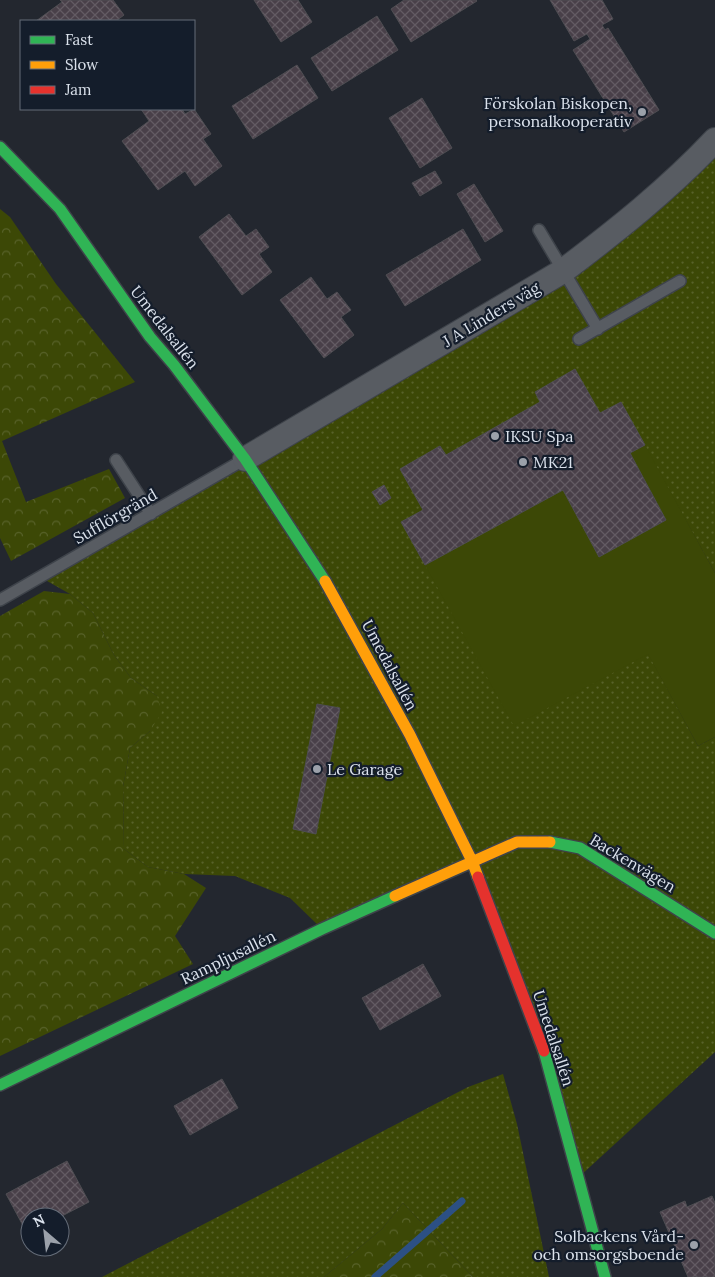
<svg xmlns="http://www.w3.org/2000/svg" width="715" height="1277" viewBox="0 0 715 1277" font-family="Lora,serif">
  <style>
    .grass { fill: url(#grass-dots) }
    .forest { fill: url(#forest-crowns) }
    .green { fill: #3c4806 }
    .lines { fill: none; stroke-linecap: round; stroke-linejoin: round }
    .stream { stroke: #2c5084; stroke-width: 7 }
    .building { fill: url(#building-cross-hatch); stroke: #4e4d52 }
    .lane-casing { stroke: #3e434a; stroke-width: 14 }
    .street-casing { stroke: #3e434a; stroke-width: 26 }
    .fast-casing { stroke: #3e434a; stroke-width: 14 }
    .slow-casing { stroke: #3e434a; stroke-width: 14 }
    .jam-casing { stroke: #3e434a; stroke-width: 14 }
    .lane { stroke: #585c62; stroke-width: 11 }
    .street { stroke: #585c62; stroke-width: 24 }
    .fast { stroke: #30b455; stroke-width: 11 }
    .slow { stroke: #ff9f0a; stroke-width: 11 }
    .jam { stroke: #e5322d; stroke-width: 11 }
    .poi-dot { fill: #9ba1aa; stroke: #141d2b; stroke-width: 2 }
    .labels { text-anchor: middle; dominant-baseline: central; stroke-width: 4.5; stroke-linejoin: round; paint-order: stroke }
    .poi-label { font-size: 16px; fill: #dbe2ec; stroke: #141d2b; text-anchor: start }
    .street-label { font-size: 16px; fill: #dbe2ec; stroke: #141d2b }
  </style>
  <defs>
    <pattern id="grass-dots" width="8" height="8" patternUnits="userSpaceOnUse" patternTransform="scale(1.25)"><rect width="8" height="8" fill="#3c4806"/><path d="M2 2h.1M6 6h.1" fill="none" stroke="#58622a" stroke-width="1.8" stroke-linecap="round"/></pattern>
    <pattern id="forest-crowns" width="20" height="18" patternUnits="userSpaceOnUse" patternTransform="scale(1.25)"><rect width="20" height="18" fill="#3c4806"/><path d="M2 6a3 3 0 1 1 6 0M12 15a3 3 0 1 1 6 0" fill="none" stroke="#58622a"/></pattern>
    <pattern id="building-cross-hatch" width="8" height="8" patternUnits="userSpaceOnUse" patternTransform="scale(1.25)"><rect width="8" height="8" fill="#494049"/><path d="M0 0l8 8M0 8l8-8" fill="none" stroke="#635b63"/></pattern>
  </defs>
  <rect width="100%" height="100%" fill="#23272f"/>
  <path class="grass" d="M715 140V573L644 445 630 453 666 520 599 557 648 653 698 746 715 737V1052L579 1177 472 861 322 929 290 898 235 876 184 874 148 867 124 849 123 787 130 748 150 731 157 696 131 678 114 655 93 613 70 594 40 577 507 306Z
    M503 1074 517 1124 549 1277H473L403 1203 382 1229 324 1277H102L468 1087Z"/>
  <path class="forest" d="M0 209 10 217 56 284 135 382 2 441 26 502 109 469 125 498 11 561 0 538Z
    M44 591 70 594 93 613 114 655 131 678 157 696 162 712 150 731 130 748 123 787 124 849 148 867 184 874 206 888 175 936 193 964 0 1056V616Z
    M403 1203 473 1277H324L382 1229Z"/>
  <path class="green" d="M645 445 715 573V737L698 746 648 654 514 726 425 565 563 490 599 557 666 520 630 453Z"/>
  <g class="lines">
    <path class="stream" d="M375 1277 462 1201"/>
  </g>
  <path class="building" d="M60 0H113L124 15 116 21H36L62 2Z
    M254 0H298L312 22 281 42Z
    M404 0H476L477 1 411 42 391 9Z
    M550 0H602L613 19 602 25 605 30 608 28 659 110 624 132 573 50 590 39 587 34 574 41Z
    M377 16 398 50 332 91 311 58Z
    M297 65 318 98 253 139 232 106Z
    M422 98 452 148 420 168 389 118Z
    M141 109H182L185 114 194 109 211 134 203 139 222 166 195 186 185 171 158 190 122 141 149 121Z
    M435 171 442 183 420 196 412 183Z
    M474 184 503 231 485 242 457 194Z
    M229 214 246 236 256 229 269 247 259 254 272 272 242 295 199 237Z
    M463 229 481 260 405 306 386 275Z
    M311 277 327 299 337 292 351 310 341 317 354 335 324 358 280 300Z
    M575 369 600 413 621 402 645 445 630 453 666 520 599 557 563 490 425 565 401 522 423 510 400 469 440 446 446 455 540 402 535 392Z
    M384 485 391 498 380 505 372 492Z
    M317 704 340 708 316 834 293 829Z
    M423 964 441 996 380 1030 362 998Z
    M222 1079 238 1108 190 1135 174 1106Z
    M67 1161 89 1202 60 1217H30V1234L28 1235 6 1194Z
    M712 1196 715 1203V1277H688L660 1212 685 1201 687 1207Z"/>
  <g class="lines">
    <g class="lane-casing">
      <path id="lane" d="M539 230 598 329
        M579 339 680 281
        M116 460 151 514
        M0 600 245 459"/>
    </g>
    <g class="street-casing">
      <path id="street" d="M245 459 563 271C616 231 669 189 715 140"/>
    </g>
    <g class="fast-casing">
      <path id="fast" d="M0 147 60 209 150 337 174 365 245 459 325 581
        M550 842 580 848 715 933
        M544 1051 605 1277
        M0 1085 322 929 395 896"/>
    </g>
    <g class="slow-casing">
      <path id="slow" d="M325 581 410 735 472 861 478 877
        M395 896 517 842H550"/>
    </g>
    <g class="jam-casing">
      <path id="jam" d="M478 877 544 1051"/>
    </g>
    <use href="#lane" class="lane"/>
    <use href="#street" class="street"/>
    <use href="#fast" class="fast"/>
    <use href="#slow" class="slow"/>
    <use href="#jam" class="jam"/>
  </g>
  <g class="poi-dot">
    <circle cx="642" cy="112" r="5"/>
    <circle cx="495" cy="436" r="5"/>
    <circle cx="523" cy="462" r="5"/>
    <circle cx="317" cy="769" r="5"/>
    <circle cx="694" cy="1245" r="5"/>
  </g>
  <g class="labels">
    <g class="poi-label">
      <text x="632" y="103" text-anchor="end">Förskolan Biskopen,<tspan x="632" dy="18">personalkooperativ</tspan></text>
      <text x="505" y="436">IKSU Spa</text>
      <text x="533" y="462">MK21</text>
      <text x="327" y="769">Le Garage</text>
      <text x="684" y="1236" text-anchor="end">Solbackens Vård-<tspan x="684" dy="18">och omsorgsboende</tspan></text>
    </g>
    <g class="street-label">
      <text transform="translate(491 314) rotate(-31)">J A Linders väg</text>
      <text transform="translate(165 327) rotate(52)">Umedalsallén</text>
      <text transform="translate(115 516) rotate(-30)">Sufflörgränd</text>
      <text transform="translate(390 665) rotate(62)">Umedalsallén</text>
      <text transform="translate(633 863) rotate(31)">Backenvägen</text>
      <text transform="translate(228 957) rotate(-26)">Rampljusallén</text>
      <text transform="translate(554 1038) rotate(72)">Umedalsallén</text>
    </g>
  </g>
  <rect x="20" y="20" width="175" height="90" fill="#141d2b" stroke="#646c78"/>
  <rect x="30" y="36" width="25" height="8" fill="#30b455" stroke="#646c78"/>
  <text x="65" y="45" font-size="15" fill="#dbe2ec">Fast</text>
  <rect x="30" y="61" width="25" height="8" fill="#ff9f0a" stroke="#646c78"/>
  <text x="65" y="70" font-size="15" fill="#dbe2ec">Slow</text>
  <rect x="30" y="86" width="25" height="8" fill="#e5322d" stroke="#646c78"/>
  <text x="65" y="95" font-size="15" fill="#dbe2ec">Jam</text>
  <g transform="translate(45 1232) rotate(332)"><circle r="24" fill="#141d2b" stroke="#646c78"/>
  <path d="M0-4L9 19L0 12L-9 19Z" fill="#9ba1aa"/>
  <text y="-8" font-size="14" font-weight="bold" text-anchor="middle" fill="#dbe2ec">N</text>
  </g>
</svg>
